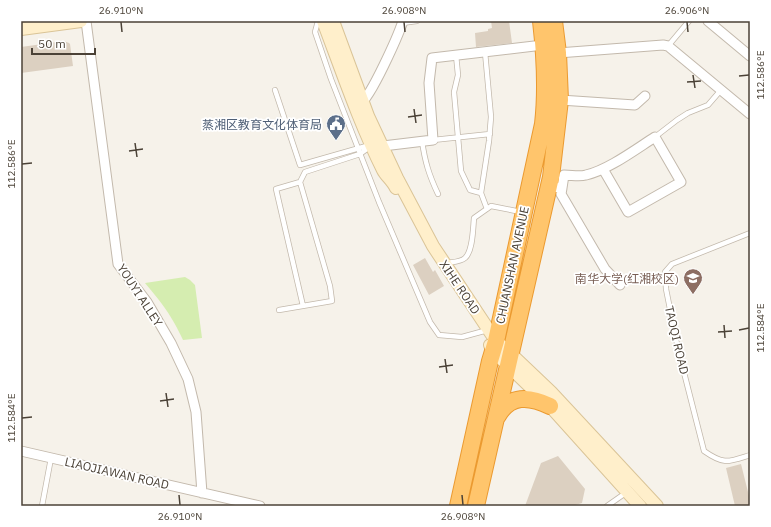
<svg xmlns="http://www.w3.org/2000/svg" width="771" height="527" viewBox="0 0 771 527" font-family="'IBM Plex Sans','Noto Sans SC',sans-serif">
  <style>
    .green { fill: #d5edb0 }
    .building { fill: #dcd0c1 }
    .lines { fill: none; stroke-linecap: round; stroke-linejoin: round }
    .lane-casing { stroke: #c3b9ac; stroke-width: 6 }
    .street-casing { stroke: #c3b9ac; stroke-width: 11 }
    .secondary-casing { stroke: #dac497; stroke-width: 14 }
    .highway-casing { stroke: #eb9a30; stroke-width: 18 }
    .lane { stroke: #fff; stroke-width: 4.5 }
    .street { stroke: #fff; stroke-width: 9 }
    .secondary { stroke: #ffefcb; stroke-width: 12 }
    .highway { stroke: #ffc56c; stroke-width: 16 }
    .ticks { fill: none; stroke: #4b4237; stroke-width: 1.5 }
    .labels { text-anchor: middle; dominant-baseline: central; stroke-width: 3.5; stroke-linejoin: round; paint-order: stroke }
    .service-label { font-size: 12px; fill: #4e5e75; stroke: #fff; text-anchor: end }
    .street-label { font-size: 12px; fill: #4b4237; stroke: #fff }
    .education-label { font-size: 12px; fill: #785e54; stroke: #fff; text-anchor: end }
    .neatline { fill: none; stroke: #4b4237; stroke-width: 1.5 }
    .ticks-label { font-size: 10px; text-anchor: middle; fill: #4b4237 }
  </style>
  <rect width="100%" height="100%" fill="#f6f2ea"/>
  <path class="green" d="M185 277 190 280 195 285 202 338 183 340C172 316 162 303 145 283Z"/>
  <path class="building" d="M491 21H509L512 43 476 47 475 33 488 31V29L492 28Z
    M64 41 69 43 70 44 73 66 21 73V47Z
    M425 258 433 272 435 270 444 286 429 295 413 265Z
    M558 456 585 489 582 503 572 506H525L541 463Z
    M741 464 750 500V506H735L726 468Z"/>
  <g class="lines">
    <g class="lane-casing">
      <path id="lane" d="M318 21 315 32 331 79 379 202 430 322 439 335 462 337 484 331
        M402 23 417 21
        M668 46 689 21
        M485 52 491 117 489 141 481 193 487 209
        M456 55 458 75 454 92 461 171 470 190 481 193
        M275 90 300 165 370 145
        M655 137 677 120 688 113 708 105 721 90
        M433 140 490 134
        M422 141C425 162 429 175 438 194
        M300 182 276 189 303 306
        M750 233 672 264 665 272 666 289 678 349 704 451C724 465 728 462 750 455
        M446 263C452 262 461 262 465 258 473 251 473 228 474 218L491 206 521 212
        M279 310 332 301 330 286 300 182 305 172 360 154 371 146
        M42 506 51 458
        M607 506 627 492"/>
    </g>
    <g class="street-casing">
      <path id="street" d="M86 21 118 264 147 302 171 343 188 379 196 412 202 493
        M708 21 750 56
        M558 53 663 45 668 46 750 114
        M560 100 635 105 645 96
        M360 104C371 97 398 36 403 21
        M383 146 433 140 429 83 432 58 543 45
        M549 187 562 188 564 175C572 175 579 177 586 175 608 170 636 149 655 137L681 182 628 212 603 169
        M562 188 561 194 605 269 620 285
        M21 451 260 506"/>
    </g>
    <g class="secondary-casing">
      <path id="secondary" d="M323 21C342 71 359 122 383 170 386 176 392 180 396 188
        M333 21 368 116 397 178 433 246 496 341 510 353 551 392 657 506
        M21 29 81 21
        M490 345 493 351 550 406 640 506"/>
    </g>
    <g class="highway-casing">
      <path id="highway" d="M497 417C510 394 529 396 550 406
        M458 506 490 361 496 341 543 124C547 89 545 56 541 21
        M476 506 551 177 560 100 558 53 554 21"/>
    </g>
    <use href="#lane" class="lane"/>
    <use href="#street" class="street"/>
    <use href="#secondary" class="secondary"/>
    <use href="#highway" class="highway"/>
  </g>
  <path class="ticks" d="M121 22 122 32M404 22 405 32M687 22 688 32M693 75 695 88M739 76 749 75M687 82 701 81M414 109 416 123M408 117 422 115M135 143 137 157M129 151 143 149M22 164 32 163M724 325 725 338M739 330 749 328M718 332 732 331M445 359 447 373M439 367 453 365M166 393 168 407M160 401 174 399M22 418 32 417M179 495 180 505M462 495 463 505"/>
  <defs>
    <g id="civic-pin" transform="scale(1)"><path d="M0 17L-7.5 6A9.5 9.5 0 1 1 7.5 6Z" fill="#5c6f8a" stroke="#fff"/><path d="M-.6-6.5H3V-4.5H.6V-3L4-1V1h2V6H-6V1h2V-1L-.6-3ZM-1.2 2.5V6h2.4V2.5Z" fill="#fff"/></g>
    <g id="university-pin" transform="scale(1)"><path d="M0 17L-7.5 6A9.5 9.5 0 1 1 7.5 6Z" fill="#8d6e63" stroke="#fff"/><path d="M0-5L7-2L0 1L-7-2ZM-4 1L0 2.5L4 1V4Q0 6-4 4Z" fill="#fff"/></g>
  </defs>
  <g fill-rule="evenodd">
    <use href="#civic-pin" x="336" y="124"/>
    <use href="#university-pin" x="693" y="278"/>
  </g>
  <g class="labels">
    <g class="service-label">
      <text x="322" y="124">蒸湘区教育文化体育局</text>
    </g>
    <g class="street-label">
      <text transform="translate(512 265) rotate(-78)">CHUANSHAN AVENUE</text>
      <text transform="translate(460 287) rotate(56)">XIHE ROAD</text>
      <text transform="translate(140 295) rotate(57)">YOUYI ALLEY</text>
      <text transform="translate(677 340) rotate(77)">TAOQI ROAD</text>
      <text transform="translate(117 473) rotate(13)">LIAOJIAWAN ROAD</text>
    </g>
    <g class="education-label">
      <text x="679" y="278">南华大学(红湘校区)</text>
    </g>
  </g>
  <rect width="771" height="527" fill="none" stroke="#ffffff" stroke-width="44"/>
  <path d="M32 48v6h63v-6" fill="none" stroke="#4b4237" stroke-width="2"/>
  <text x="38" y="48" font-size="12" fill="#4b4237" stroke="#ffffff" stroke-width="3" paint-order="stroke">50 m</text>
  <rect x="22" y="22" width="727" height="483" class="neatline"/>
  <g class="ticks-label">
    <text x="121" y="14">26.910°N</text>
    <text x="404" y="14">26.908°N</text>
    <text x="687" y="14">26.906°N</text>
    <text transform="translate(760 75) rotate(-90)" y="4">112.586°E</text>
    <text transform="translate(11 164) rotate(-90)" y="4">112.586°E</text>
    <text transform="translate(760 328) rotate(-90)" y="4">112.584°E</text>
    <text transform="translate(11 418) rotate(-90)" y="4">112.584°E</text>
    <text x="180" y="520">26.910°N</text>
    <text x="463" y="520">26.908°N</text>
  </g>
</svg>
